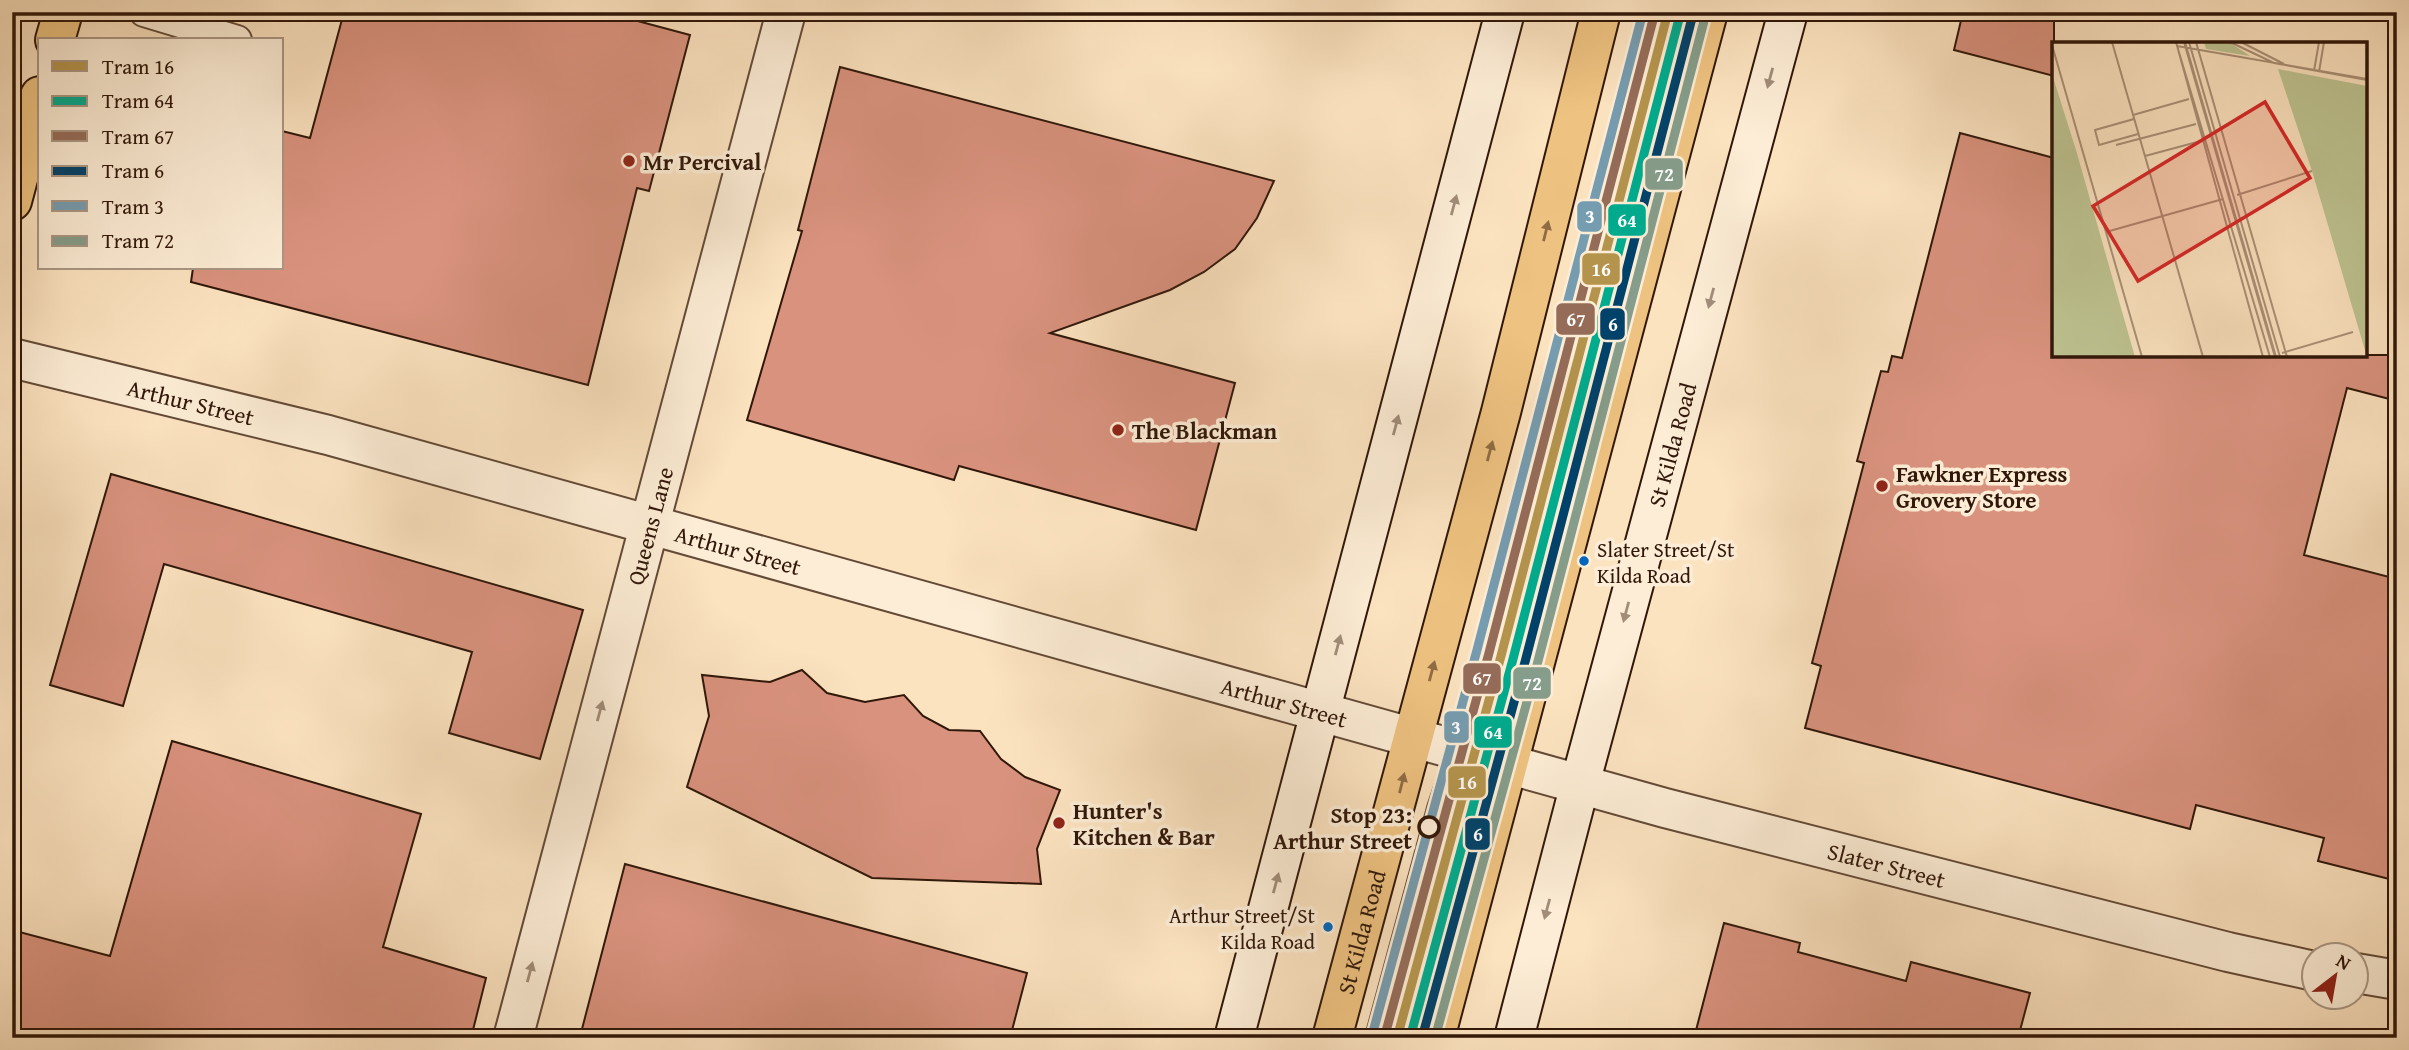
<svg xmlns="http://www.w3.org/2000/svg" width="2409" height="1050" viewBox="0 0 2409 1050" font-family="'Gentium Book Plus',serif">
  <style>
    .building { fill: #d9927e; stroke: #301709; stroke-width: 2 }
    .lines { fill: none; stroke-linecap: round; stroke-linejoin: round }
    .service-casing { stroke: #634a37; stroke-width: 32 }
    .minor-casing { stroke: #634a37; stroke-width: 42 }
    .secondary-casing { stroke: #301709; stroke-width: 42 }
    .primary-casing { stroke: #301709; stroke-width: 42 }
    .trunk-casing { stroke: #301709; stroke-width: 42 }
    .service { stroke: #fdedd6; stroke-width: 28 }
    .minor { stroke: #fdedd6; stroke-width: 38 }
    .secondary { stroke: #fdedd6; stroke-width: 38 }
    .primary { stroke: #eec280; stroke-width: 38 }
    .trunk { stroke: #eec280; stroke-width: 38 }
    .tram-1-casing { stroke: #fdedd6; stroke-width: 14 }
    .tram-2-casing { stroke: #fdedd6; stroke-width: 14 }
    .tram-3-casing { stroke: #fdedd6; stroke-width: 14 }
    .tram-4-casing { stroke: #fdedd6; stroke-width: 14 }
    .tram-5-casing { stroke: #fdedd6; stroke-width: 14 }
    .tram-6-casing { stroke: #fdedd6; stroke-width: 14 }
    .tram-1 { stroke: #b4944d; stroke-width: 9 }
    .tram-2 { stroke: #00ab8e; stroke-width: 9 }
    .tram-3 { stroke: #956c58; stroke-width: 9 }
    .tram-4 { stroke: #01426a; stroke-width: 9 }
    .tram-5 { stroke: #769cb0; stroke-width: 9 }
    .tram-6 { stroke: #859d8a; stroke-width: 9 }
    .oneway { fill: #a18d7a }
    .oneway2 { fill: #8f6c44 }
    .poi-dot { fill: #8f2418; stroke: #fdedd6; stroke-width: 2.5 }
    .bus-dot { fill: #0065bd; stroke: #fdedd6; stroke-width: 2.5 }
    .stop-dot { fill: #fdedd6; stroke: #301709; stroke-width: 3.5 }
    .labels { text-anchor: middle; dominant-baseline: central; stroke-width: 7; stroke-linejoin: round; paint-order: stroke }
    .bus-label { font-size: 21px; fill: #301709; stroke: #fdedd6; text-anchor: start }
    .poi-label { font-size: 23px; font-weight: bold; fill: #301709; stroke: #fdedd6; text-anchor: start }
    .street-label { font-size: 23px; fill: #301709; stroke: #fdedd6 }
    .stop-label { font-size: 23px; font-weight: bold; fill: #301709; stroke: #fdedd6; text-anchor: end }
    .inset-road { fill: none; stroke: #aa9177; stroke-width: 2 }
    .view { fill: #d62828; fill-opacity: 0.15; stroke: #d62828; stroke-width: 3.5 }
    .inset-edge { fill: none; stroke: #301709; stroke-width: 3.5 }
    .line-badge { stroke: #fdedd6; stroke-width: 2.5 }
    .badge-label { font-size: 19px; text-anchor: middle; font-weight: bold; fill: #fff }
  </style>
  <rect width="100%" height="100%" fill="#fce3c0"/>
  <filter id="stains"><feTurbulence type="fractalNoise" baseFrequency=".00286" numOctaves="4"/><feColorMatrix values="0 0 0 0 .2 0 0 0 0 .09 0 0 0 0 .02 0 0 0 .5 -.17"/></filter>
  <radialGradient id="worn" r=".72"><stop offset=".6" stop-color="#630" stop-opacity="0"/><stop offset="1" stop-color="#630" stop-opacity=".3"/></radialGradient>
  <path class="building" d="M344 12H604L690 35 649 191 637 188 588 385 191 282 193 268H282V131L310 138Z
    M1963 12H2054V76L1954 50Z
    M840 67 1274 181 1257 218 1235 249 1204 272 1170 290 1050 333 1235 383 1196 530 959 466 954 480 747 420 802 231 798 230Z
    M1960 133 2054 158V355H2397V401L2347 388 2304 555 2397 579V881L2318 861 2324 838 2196 805 2190 829 1805 728 1821 666 1812 663 1864 463 1857 461 1881 371 1888 372 1892 356 1902 358Z
    M111 474 583 610 540 759 449 733 472 652 164 564 123 706 50 685Z
    M802 670 827 693 865 702 904 695 923 716 949 730 980 731 1001 759 1025 777 1060 790 1037 849 1041 884 872 878 687 787 709 716 702 675 770 682Z
    M172 741 421 814 383 947 486 978 471 1038H12V930L110 956Z
    M625 864 1027 973 1010 1038H615L582 1029Z
    M1724 923 1800 943 1798 952 1906 981 1911 962 2030 993 2018 1038H1694Z"/>
  <g class="lines">
    <g class="service-casing">
      <path id="service" d="M144 12 237 40
        M1380 1038 1442 809 1462 750 1654 12"/>
    </g>
    <g class="minor-casing">
      <g id="minor">
        <path id="s1" d="M12 358 328 435 1665 808 2228 952 2314 971"/>
        <path d="M2356 973 2397 980"/>
        <path id="s2" d="M513 1038 786 12"/>
      </g>
    </g>
    <g class="secondary-casing">
      <g id="secondary">
        <path d="M1234 1038 1505 12"/>
        <path id="s3" d="M1514 1038 1580 784 1788 12"/>
      </g>
    </g>
    <g class="primary-casing">
      <g id="primary">
        <path id="s4" d="M1332 1038 1501 412 1601 12"/>
        <path d="M1435 1038 1708 12"/>
      </g>
    </g>
    <g class="trunk-casing">
      <path id="trunk" d="M55 40 63 12
        M12 201 40 96"/>
    </g>
    <use href="#service" class="service"/>
    <use href="#minor" class="minor"/>
    <use href="#secondary" class="secondary"/>
    <use href="#primary" class="primary"/>
    <use href="#trunk" class="trunk"/>
    <g class="tram-1-casing">
      <path id="tram-1" d="M1397 1038 1501 656 1668 12"/>
    </g>
    <g class="tram-2-casing">
      <path id="tram-2" d="M1410 1038 1513 659 1680 15"/>
    </g>
    <g class="tram-3-casing">
      <path id="tram-3" d="M1385 1035 1489 653 1655 12"/>
    </g>
    <g class="tram-4-casing">
      <path id="tram-4" d="M1422 1038 1525 662 1692 18"/>
    </g>
    <g class="tram-5-casing">
      <path id="tram-5" d="M1373 1032 1477 650 1643 12"/>
    </g>
    <g class="tram-6-casing">
      <path id="tram-6" d="M1435 1038 1537 665 1704 21"/>
    </g>
    <use href="#tram-1" class="tram-1"/>
    <use href="#tram-2" class="tram-2"/>
    <use href="#tram-3" class="tram-3"/>
    <use href="#tram-4" class="tram-4"/>
    <use href="#tram-5" class="tram-5"/>
    <use href="#tram-6" class="tram-6"/>
  </g>
  <defs><path id="oneway-solid" d="M-6-.8H1V-3.2L6.5 0L1 3.2V.8H-6Z" transform="scale(1.75)"/></defs>
  <g class="oneway">
    <use href="#oneway-solid" transform="translate(1770 78) rotate(105)"/>
    <use href="#oneway-solid" transform="translate(1454 205) rotate(-75)"/>
    <use href="#oneway-solid" transform="translate(1711 298) rotate(105)"/>
    <use href="#oneway-solid" transform="translate(1396 425) rotate(-75)"/>
    <use href="#oneway-solid" transform="translate(1626 612) rotate(105)"/>
    <use href="#oneway-solid" transform="translate(1338 645) rotate(-75)"/>
    <use href="#oneway-solid" transform="translate(600 711) rotate(-75)"/>
    <use href="#oneway-solid" transform="translate(1276 883) rotate(-75)"/>
    <use href="#oneway-solid" transform="translate(1547 909) rotate(105)"/>
    <use href="#oneway-solid" transform="translate(530 972) rotate(-75)"/>
  </g>
  <g class="oneway2">
    <use href="#oneway-solid" transform="translate(1546 231) rotate(-76)"/>
    <use href="#oneway-solid" transform="translate(1490 451) rotate(-75)"/>
    <use href="#oneway-solid" transform="translate(1432 671) rotate(-75)"/>
    <use href="#oneway-solid" transform="translate(1402 783) rotate(-76)"/>
  </g>
  <g class="poi-dot">
    <circle cx="629" cy="161" r="7"/>
    <circle cx="1118" cy="430" r="7"/>
    <circle cx="1882" cy="486" r="7"/>
    <circle cx="1059" cy="823" r="7"/>
  </g>
  <g class="bus-dot">
    <circle cx="1584" cy="561" r="6"/>
    <circle cx="1328" cy="927" r="6"/>
  </g>
  <circle class="stop-dot" cx="1429" cy="827" r="10"/>
  <g class="labels">
    <g class="bus-label">
      <text x="1597" y="549">Slater Street/St<tspan x="1597" dy="26">Kilda Road</tspan></text>
      <text x="1315" y="915" text-anchor="end">Arthur Street/St<tspan x="1315" dy="26">Kilda Road</tspan></text>
    </g>
    <g class="poi-label">
      <text x="643" y="161">Mr Percival</text>
      <text x="1132" y="430">The Blackman</text>
      <text x="1896" y="473">Fawkner Express<tspan x="1896" dy="26">Grovery Store</tspan></text>
      <text x="1073" y="810">Hunter's<tspan x="1073" dy="26">Kitchen &amp; Bar</tspan></text>
    </g>
    <g class="street-label">
      <text stroke="none"><textPath href="#s1" startOffset="184">Arthur Street</textPath></text>
      <text stroke="none"><textPath href="#s3" startOffset="614">St Kilda Road</textPath></text>
      <text stroke="none"><textPath href="#s2" startOffset="530">Queens Lane</textPath></text>
      <text stroke="none"><textPath href="#s1" startOffset="751">Arthur Street</textPath></text>
      <text stroke="none"><textPath href="#s1" startOffset="1318">Arthur Street</textPath></text>
      <text stroke="none"><textPath href="#s1" startOffset="1942">Slater Street</textPath></text>
      <text stroke="none"><textPath href="#s4" startOffset="110">St Kilda Road</textPath></text>
    </g>
    <g class="stop-label">
      <text x="1412" y="814">Stop 23:<tspan x="1412" dy="26">Arthur Street</tspan></text>
    </g>
  </g>
  <g transform="translate(2052 42)">
    <rect width="315" height="315" fill="#fce3c0"/>
    <path d="M152 0H177L198 14 154 7ZM226 27 315 44V315L260 129ZM0 32 24 108 83 315H0Z" fill="#bec492"/>
    <path class="inset-road" d="M60 0 151 315M124 0 211 315M132 0 223 315M133 0 224 315M137 0 228 315M144 0 235 315M178 0 222 21 315 38M189 0 232 22M0 3 90 315M125 4 315 37M126 7 218 315M262 29 267 0M267 30 272 0M81 73 137 57M82 77 43 88 47 103 86 92M64 103 144 82M93 114 149 99M185 153 260 129M54 190 171 157M230 311 301 290"/>
    <path class="view" d="M213 60 258 136 86 239 41 164Z"/>
    <rect width="315" height="315" class="inset-edge"/>
  </g>
  <g class="line-badge">
    <rect x="1644" y="157" width="40" height="34" rx="7" fill="#859d8a"/>
    <rect x="1576" y="200" width="27" height="33" rx="7" fill="#769cb0"/>
    <rect x="1607" y="203" width="40" height="34" rx="7" fill="#00ab8e"/>
    <rect x="1581" y="252" width="40" height="34" rx="7" fill="#b4944d"/>
    <rect x="1555" y="302" width="41" height="34" rx="7" fill="#956c58"/>
    <rect x="1599" y="307" width="27" height="34" rx="7" fill="#01426a"/>
    <rect x="1462" y="662" width="40" height="33" rx="7" fill="#956c58"/>
    <rect x="1512" y="666" width="40" height="34" rx="7" fill="#859d8a"/>
    <rect x="1443" y="710" width="27" height="34" rx="7" fill="#769cb0"/>
    <rect x="1473" y="715" width="40" height="34" rx="7" fill="#00ab8e"/>
    <rect x="1447" y="765" width="40" height="34" rx="7" fill="#b4944d"/>
    <rect x="1464" y="817" width="27" height="34" rx="7" fill="#01426a"/>
  </g>
  <g class="badge-label">
    <text x="1664" y="181">72</text>
    <text x="1590" y="223">3</text>
    <text x="1627" y="227">64</text>
    <text x="1601" y="276">16</text>
    <text x="1576" y="326">67</text>
    <text x="1613" y="331">6</text>
    <text x="1482" y="685">67</text>
    <text x="1532" y="690">72</text>
    <text x="1456" y="734">3</text>
    <text x="1493" y="739">64</text>
    <text x="1467" y="789">16</text>
    <text x="1478" y="841">6</text>
  </g>
  <rect width="2409" height="1050" fill="none" stroke="#fce3c0" stroke-width="42"/>
  <rect x="14" y="14" width="2381" height="1022" fill="none" stroke="#301709" stroke-width="3.5"/>
  <rect x="21" y="21" width="2367" height="1008" fill="none" stroke="#301709" stroke-width="2"/>
  <rect x="38" y="38" width="245" height="231" fill="#fdedd6" stroke="#ab9784" stroke-width="2"/>
  <rect x="52" y="61" width="35" height="10" fill="#b4944d" stroke="#ab9784" stroke-width="2"/>
  <text x="102" y="74" font-size="21" fill="#301709">Tram 16</text>
  <rect x="52" y="96" width="35" height="10" fill="#00ab8e" stroke="#ab9784" stroke-width="2"/>
  <text x="102" y="108" font-size="21" fill="#301709">Tram 64</text>
  <rect x="52" y="131" width="35" height="10" fill="#956c58" stroke="#ab9784" stroke-width="2"/>
  <text x="102" y="144" font-size="21" fill="#301709">Tram 67</text>
  <rect x="52" y="166" width="35" height="10" fill="#01426a" stroke="#ab9784" stroke-width="2"/>
  <text x="102" y="178" font-size="21" fill="#301709">Tram 6</text>
  <rect x="52" y="201" width="35" height="10" fill="#769cb0" stroke="#ab9784" stroke-width="2"/>
  <text x="102" y="214" font-size="21" fill="#301709">Tram 3</text>
  <rect x="52" y="236" width="35" height="10" fill="#859d8a" stroke="#ab9784" stroke-width="2"/>
  <text x="102" y="248" font-size="21" fill="#301709">Tram 72</text>
  <g transform="translate(2335 976) rotate(31)"><circle r="33" fill="#fdedd6" stroke="#ab9784" stroke-width="2"/>
  <path d="M0-5L12 26L0 18L-12 26Z" fill="#8f2418"/>
  <text y="-10" font-size="19" font-weight="bold" text-anchor="middle" fill="#301709">N</text>
  </g>
  <rect width="100%" height="100%" filter="url(#stains)"/>
  <rect width="100%" height="100%" fill="url(#worn)"/>
</svg>
